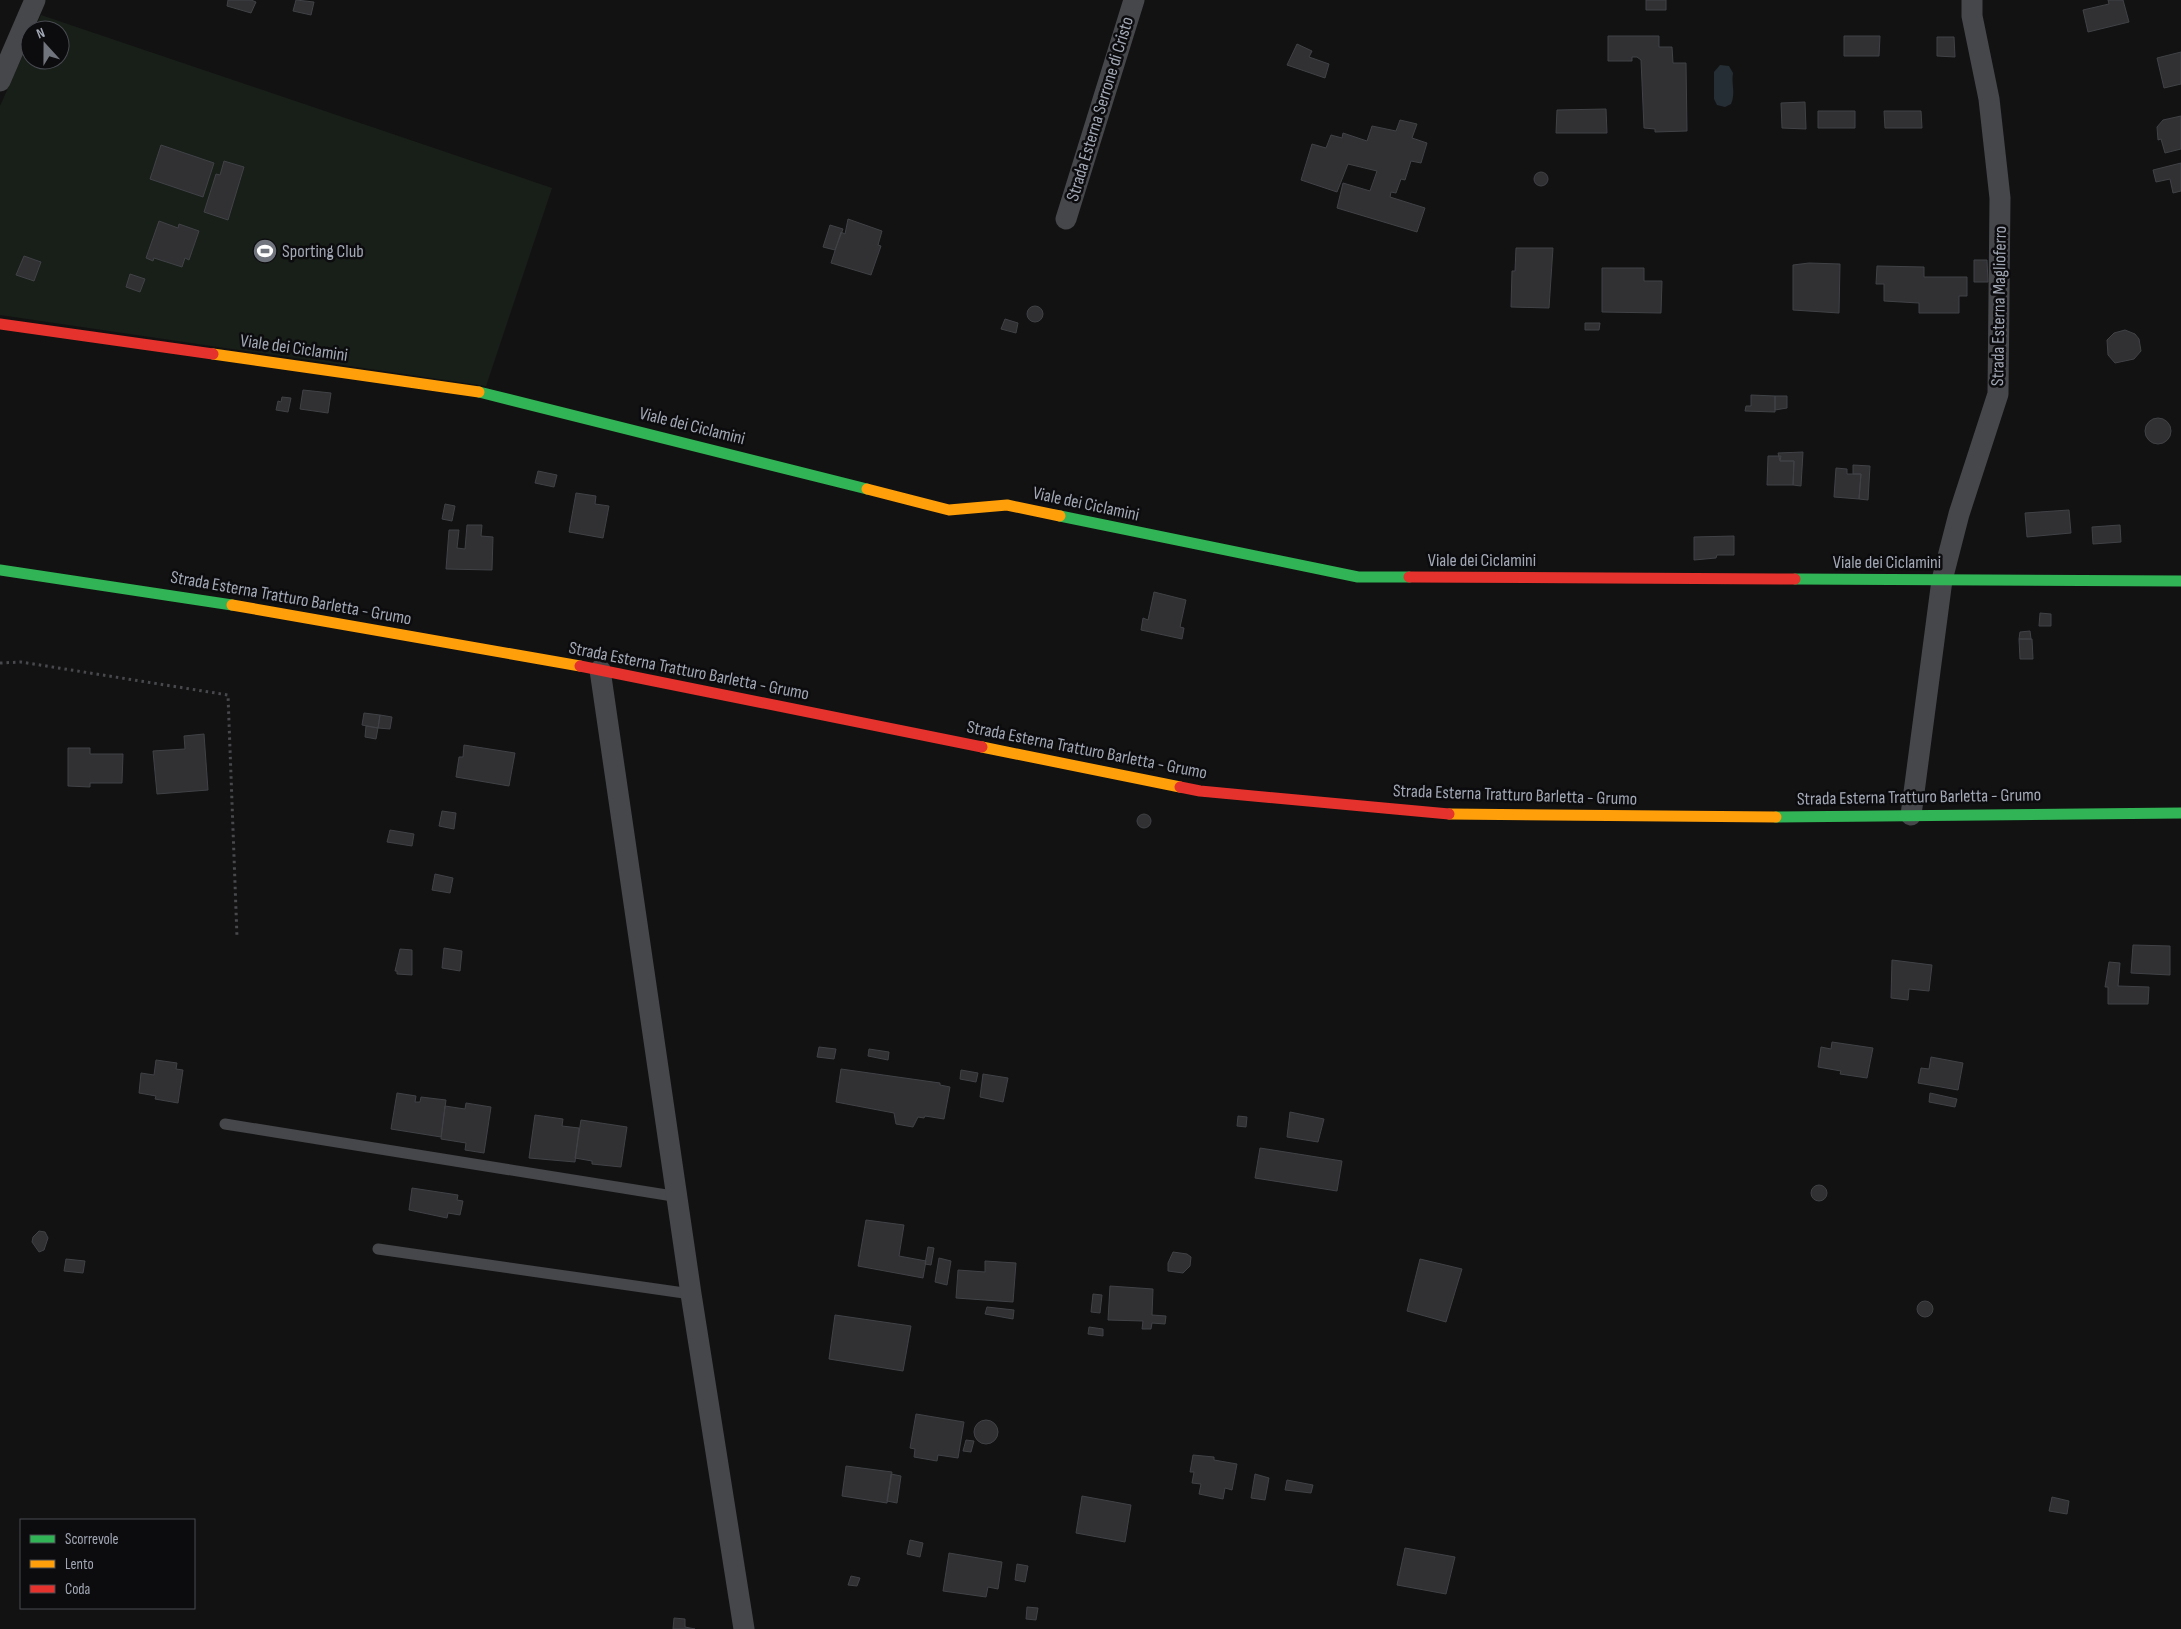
<svg xmlns="http://www.w3.org/2000/svg" width="2181" height="1629" viewBox="0 0 2181 1629" font-family="'Sofia Sans Condensed',sans-serif">
  <style>
    .green { fill: #181f19 }
    .water { fill: #252e34 }
    .building { fill: #313133; stroke: #404246 }
    .lines { fill: none; stroke-linecap: round; stroke-linejoin: round }
    .path { stroke: #48494d; stroke-width: 3; stroke-dasharray: 2.5 4; stroke-linecap: butt }
    .lane { stroke: #46474b; stroke-width: 11 }
    .street { stroke: #46474b; stroke-width: 21 }
    .fast { stroke: #30b455; stroke-width: 11 }
    .slow { stroke: #ff9f0a; stroke-width: 11 }
    .jam { stroke: #e5322d; stroke-width: 11 }
    .labels { text-anchor: middle; dominant-baseline: central; stroke-width: 5; stroke-linejoin: round; paint-order: stroke }
    .street-label { font-size: 18px; fill: #a2a8b5; stroke: #0c0c0e }
    .poi-label { font-size: 18px; fill: #a2a8b5; stroke: #0c0c0e; text-anchor: start }
  </style>
  <rect width="100%" height="100%" fill="#121212"/>
  <path class="green" d="M41 15 552 188 486 386 0 315V106L30 39V60H60V30H34Z"/>
  <path class="water" d="M1720 65 1729 66 1733 73C1731 84 1736 93 1731 104L1725 107 1717 105 1714 99V72Z"/>
  <path class="building" d="M228 0H251L256 2 251 13 227 6Z
    M296 0 314 2 311 15 293 11Z
    M1646 0H1666V10H1646Z
    M2108 0H2123L2129 22 2088 32 2083 10 2109 4Z
    M1608 36H1659V47H1672L1673 63H1686L1687 131 1655 132V129L1644 128 1641 60 1637 57H1632V61H1608Z
    M1844 36H1880L1879 56H1844Z
    M1937 37H1954L1955 57 1937 56Z
    M1297 44 1312 51 1309 57 1329 64 1325 78 1287 65Z
    M2181 52V84L2164 88 2157 58Z
    M1805 102 1806 129 1782 128 1781 103Z
    M1606 109 1607 133H1556L1557 110Z
    M1818 111H1855V128H1818Z
    M1884 111H1921L1922 128H1885Z
    M2181 116V149L2165 153 2161 139 2158 140 2157 127 2163 120Z
    M1400 120 1417 124 1412 138 1427 143 1421 163 1411 161 1405 180 1401 179 1396 193 1391 192 1390 197 1425 208 1417 232 1337 208 1343 183 1370 191 1377 171 1348 164 1337 192 1301 180 1312 144 1326 148 1331 135 1342 138 1343 133 1367 141 1372 126 1396 131Z
    M161 145 214 163 203 197 150 179Z
    M224 161 244 167 228 220 204 212 216 174 220 175Z
    M2181 163V191L2173 193 2170 179 2156 182 2153 170Z
    M1534 179a7 7 0 1 1 14 0a7 7 0 1 1-14 0Z
    M848 219 882 231 878 245 881 246 871 275 831 263 841 232 845 234Z
    M159 221 178 228 179 224 199 231 189 260 185 258 182 267 154 258 153 261 146 258Z
    M830 225 843 229 835 250 823 247Z
    M1516 248H1553L1549 308 1511 307 1512 271H1515Z
    M24 256 41 262 34 281 16 275Z
    M1974 260H1987L1988 282H1974Z
    M1809 263 1840 264 1839 313 1793 310V265Z
    M1877 266 1924 267V277H1967V296H1959V313H1919V303L1884 301V284H1876Z
    M1602 268H1644V281H1662L1661 313 1602 312Z
    M130 274 145 279 140 292 126 287Z
    M1027 314a8 8 0 1 1 16 0a8 8 0 1 1-16 0Z
    M1005 319 1018 323 1016 333 1001 329Z
    M1585 323H1600L1599 330H1585Z
    M2125 330 2135 334 2139 339 2141 351 2134 359 2115 363 2108 355 2107 340 2114 333Z
    M303 390 331 393 328 413 300 409Z
    M1751 395 1775 396V412L1745 411 1746 406H1751Z
    M1775 396H1787V408L1775 410Z
    M282 397 291 398 288 412 276 410 278 401 281 402Z
    M2145 431a13 13 0 1 1 26 0a13 13 0 1 1-26 0Z
    M1803 452 1801 486 1793 485 1794 461H1780L1778 453Z
    M1768 456H1781L1780 461H1794L1793 485H1767Z
    M1853 465 1870 466 1868 500 1859 499 1861 474H1853Z
    M1836 468 1847 469V474H1861L1859 499 1834 497Z
    M538 471 557 475 554 487 535 483Z
    M576 493 596 496 595 504 609 506 603 538 569 532Z
    M445 504 455 506 452 521 442 519Z
    M2069 510 2071 533 2027 537 2025 513Z
    M467 525H482L481 536 493 537 492 570 446 569 449 530H459L457 548 465 549Z
    M2120 525 2121 542 2093 544 2092 527Z
    M1734 536V555H1717L1716 558 1694 560V537Z
    M1154 592 1186 600 1180 627 1184 628 1182 639 1141 630 1143 618 1148 620Z
    M2040 613 2051 614V626H2039Z
    M2030 631 2031 639H2019L2020 632Z
    M2019 639H2032L2033 659H2020Z
    M364 713 380 715 378 728 362 725Z
    M380 715 392 717 390 729 378 728Z
    M366 726 378 728 376 739 365 737Z
    M204 734 208 790 157 794 153 751 185 749 184 736Z
    M464 745 515 753 509 786 456 777 459 757H463Z
    M68 748H90V754H123L122 783H90V787L68 786Z
    M442 811 456 813 454 829 439 826Z
    M1137 821a7 7 0 1 1 14 0a7 7 0 1 1-14 0Z
    M390 830 414 834 412 846 387 842Z
    M435 874 453 878 450 893 432 890Z
    M2133 945 2170 946V975L2131 973Z
    M444 948 462 951 460 971 442 968Z
    M400 949 412 950V975L397 974V971H395Z
    M1892 960 1932 965 1929 991 1909 989 1908 1000 1891 998Z
    M2109 962 2120 963 2118 986 2149 987 2148 1004H2108V987H2105Z
    M1832 1042 1873 1048 1867 1078 1840 1074 1841 1071 1818 1067 1821 1047 1831 1049Z
    M819 1047 836 1049 834 1059 817 1057Z
    M869 1049 889 1052 888 1060 868 1056Z
    M1931 1057 1963 1063 1958 1090 1918 1083 1921 1068 1929 1069Z
    M156 1060 177 1063 176 1069 183 1070 178 1103 155 1099 156 1096 139 1093 141 1073 154 1075Z
    M841 1069 940 1083V1085L950 1087 944 1119 925 1116 924 1118 918 1117 913 1127 896 1124 894 1113 836 1102Z
    M961 1070 978 1073 976 1082 960 1079Z
    M983 1074 1008 1078 1003 1102 980 1097Z
    M397 1093 416 1096 415 1102H420L421 1097 446 1100 441 1137 391 1129Z
    M1930 1093 1957 1099 1955 1107 1929 1102Z
    M466 1103 491 1107 484 1153 465 1150 466 1143 441 1139 445 1106 465 1109Z
    M1290 1112 1324 1119 1318 1142 1287 1137Z
    M535 1115 563 1119 562 1126 579 1128 575 1162 529 1158Z
    M1238 1116 1247 1117 1246 1127 1237 1126Z
    M581 1120 627 1127 621 1167 592 1164V1161L575 1158Z
    M1260 1148 1342 1161 1337 1191 1255 1178Z
    M1811 1193a8 8 0 1 1 16 0a8 8 0 1 1-16 0Z
    M412 1188 458 1195 457 1200 463 1201 460 1215 448 1213 447 1218 409 1210Z
    M866 1220 904 1225 899 1256 926 1261 923 1278 858 1266Z
    M39 1231 45 1232 48 1238 44 1250 39 1252 32 1242 33 1237Z
    M928 1247 934 1248 931 1265 925 1264Z
    M1173 1252 1187 1254 1191 1257 1190 1266 1183 1273 1168 1271V1263Z
    M939 1258 951 1261 947 1285 935 1282Z
    M66 1259 85 1261 83 1273 64 1271Z
    M1420 1259 1462 1269 1446 1322 1407 1311Z
    M985 1261 1016 1263 1013 1302 956 1298 958 1270 985 1272Z
    M1110 1286 1153 1289 1152 1315 1166 1316 1165 1324 1152 1323 1151 1329H1142L1143 1321 1108 1320Z
    M1093 1294 1102 1295 1100 1313 1091 1312Z
    M1917 1309a8 8 0 1 1 16 0a8 8 0 1 1-16 0Z
    M987 1307 1014 1310 1013 1319 985 1314Z
    M835 1315 911 1326 903 1371 829 1359Z
    M1089 1327 1103 1329V1336L1088 1334Z
    M916 1414 964 1422 958 1458 938 1455 937 1461 914 1457 915 1449 910 1448Z
    M974 1432a12 12 0 1 1 24 0a12 12 0 1 1-24 0Z
    M966 1440 974 1441 971 1452 963 1451Z
    M1193 1455 1214 1457V1460L1237 1464 1232 1490 1225 1488 1223 1499 1199 1494 1201 1484 1192 1483 1194 1472H1190Z
    M846 1466 892 1472 887 1503 842 1496Z
    M891 1474 901 1476 897 1503 887 1501Z
    M1255 1474 1269 1478 1265 1500 1251 1498Z
    M1287 1480 1313 1485 1311 1493 1285 1490Z
    M1082 1496 1131 1505 1125 1542 1076 1533Z
    M2052 1497 2069 1501 2067 1514 2049 1511Z
    M910 1540 923 1543 920 1557 907 1554Z
    M1405 1548 1455 1557 1446 1594 1397 1585Z
    M949 1553 1002 1562 998 1589 988 1587 986 1597 943 1591Z
    M1017 1564 1028 1566 1025 1582 1015 1580Z
    M851 1576 860 1578 857 1586 848 1585Z
    M1027 1607 1038 1608 1036 1620 1026 1619Z
    M674 1618 685 1619V1627L695 1629H673Z"/>
  <g class="lines">
    <path class="path" d="M0 663 21 662 228 695 237 937"/>
    <path class="lane" d="M225 1124 679 1197
      M378 1249 691 1294"/>
    <path class="street" d="M0 81 35 0
      M1066 219 1134 0
      M600 670 691 1294 744 1629
      M1911 815 1942 580 1959 514 1998 394 2000 198 1989 99 1972 16V0"/>
    <path class="fast" d="M479 392 867 489
      M1060 516 1358 577H1409
      M0 570 232 605
      M1795 579 2181 581
      M1776 817 2181 813"/>
    <path class="slow" d="M213 354 479 392
      M867 489 949 510 1007 505 1060 516
      M232 605 580 666
      M982 747 1180 787
      M1449 814 1776 817"/>
    <path class="jam" d="M0 324 213 354
      M1409 577 1795 579
      M580 666 982 747
      M1180 787 1200 791 1449 814"/>
  </g>
  <defs>
    <g id="stadium-disc" transform="scale(1.25)"><circle r="9.5" fill="#70747c" stroke="#0c0c0e"/><path d="M0-5a6.5 5 0 1 0 0 10a6.5 5 0 1 0 0-10ZM-3.5-1.8h7v3.6h-7Z" fill="#fff"/></g>
  </defs>
  <g fill-rule="evenodd">
    <use href="#stadium-disc" x="265" y="251"/>
  </g>
  <g class="labels">
    <g class="street-label">
      <text transform="translate(1100 109) rotate(-73)">Strada Esterna Serrone di Cristo</text>
      <text transform="translate(1999 306) rotate(-89)">Strada Esterna Maglioferro</text>
      <text transform="translate(294 348) rotate(8)">Viale dei Ciclamini</text>
      <text transform="translate(692 426) rotate(14)">Viale dei Ciclamini</text>
      <text transform="translate(1086 504) rotate(12)">Viale dei Ciclamini</text>
      <text x="1482" y="560">Viale dei Ciclamini</text>
      <text x="1887" y="562">Viale dei Ciclamini</text>
      <text transform="translate(291 598) rotate(10)">Strada Esterna Tratturo Barletta - Grumo</text>
      <text transform="translate(689 671) rotate(11)">Strada Esterna Tratturo Barletta - Grumo</text>
      <text transform="translate(1087 750) rotate(11)">Strada Esterna Tratturo Barletta - Grumo</text>
      <text transform="translate(1515 795) rotate(2)">Strada Esterna Tratturo Barletta - Grumo</text>
      <text transform="translate(1919 797) rotate(-1)">Strada Esterna Tratturo Barletta - Grumo</text>
    </g>
    <g class="poi-label">
      <text x="282" y="251">Sporting Club</text>
    </g>
  </g>
  <rect x="20" y="1519" width="175" height="90" fill="#0c0c0e" stroke="#484a51"/>
  <rect x="30" y="1535" width="25" height="8" fill="#30b455" stroke="#484a51"/>
  <text x="65" y="1544" font-size="15" fill="#a2a8b5">Scorrevole</text>
  <rect x="30" y="1560" width="25" height="8" fill="#ff9f0a" stroke="#484a51"/>
  <text x="65" y="1569" font-size="15" fill="#a2a8b5">Lento</text>
  <rect x="30" y="1585" width="25" height="8" fill="#e5322d" stroke="#484a51"/>
  <text x="65" y="1594" font-size="15" fill="#a2a8b5">Coda</text>
  <g transform="translate(45 45) rotate(339)"><circle r="24" fill="#0c0c0e" stroke="#484a51"/>
  <path d="M0-4L9 19L0 12L-9 19Z" fill="#70747c"/>
  <text y="-8" font-size="14" font-weight="bold" text-anchor="middle" fill="#a2a8b5">N</text>
  </g>
</svg>
